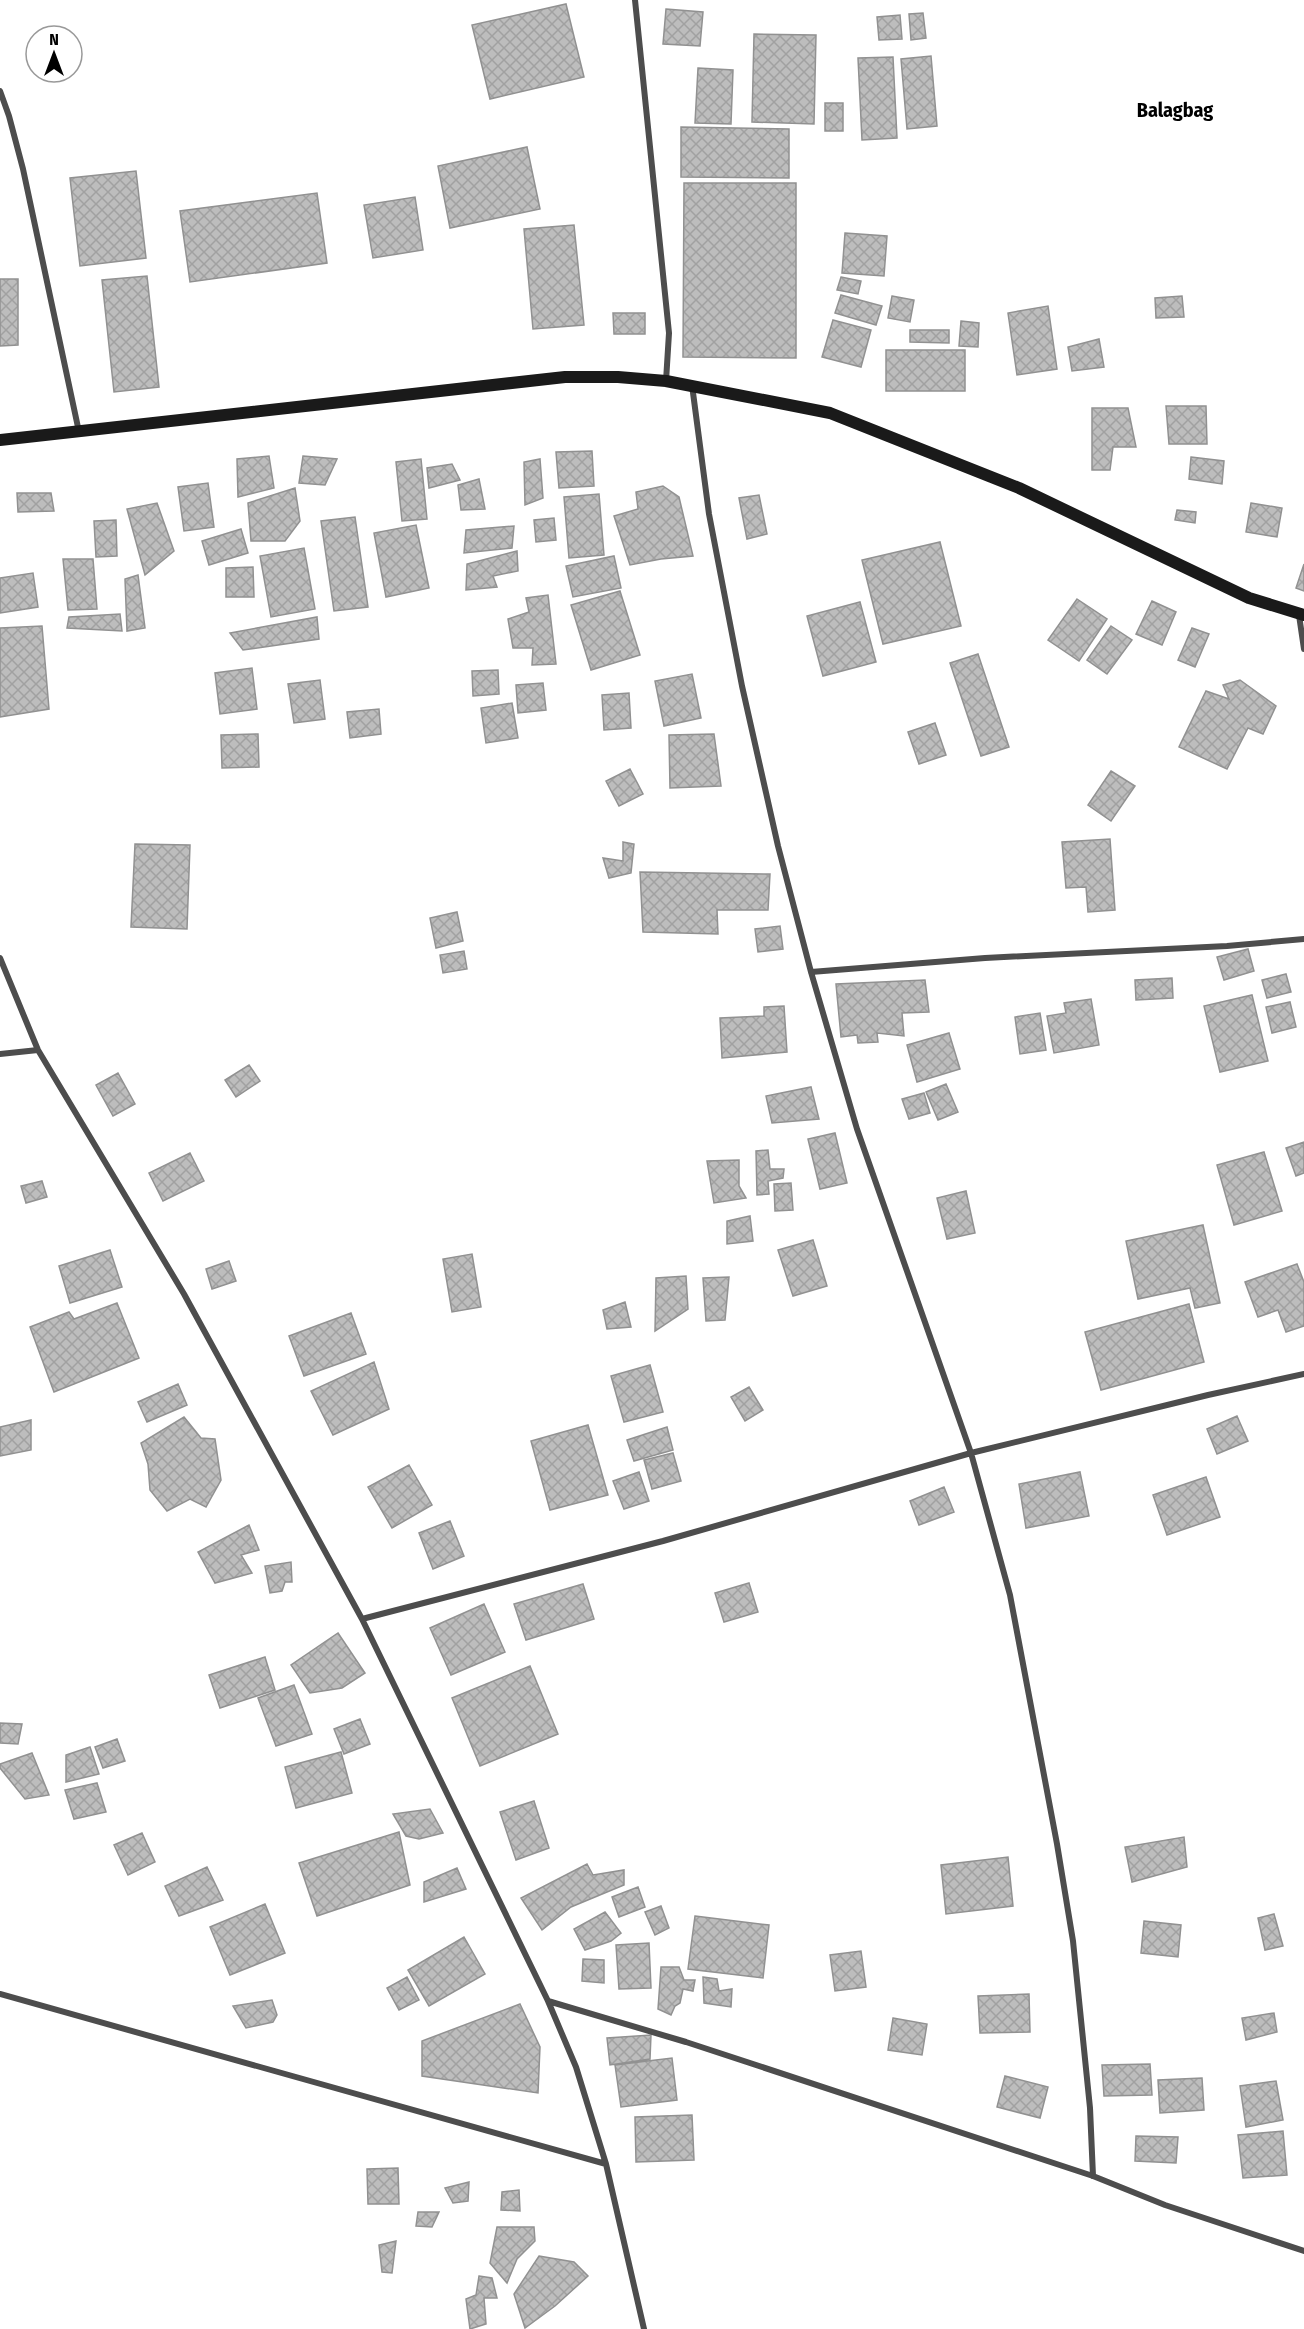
<svg xmlns="http://www.w3.org/2000/svg" width="1304" height="2329" viewBox="0 0 1304 2329" font-family="'Fira Sans Condensed',sans-serif">
  <style>
    .building { fill: url(#building-cross-hatch); stroke: #919191; stroke-width: 1.5 }
    .lines { fill: none; stroke-linecap: round; stroke-linejoin: round }
    .street { stroke: #4d4d4d; stroke-width: 6 }
    .secondary { stroke: #1a1a1a; stroke-width: 12 }
    .labels { text-anchor: middle; dominant-baseline: central; stroke-width: 6; stroke-linejoin: round; paint-order: stroke }
    .quarter-label { font-size: 20px; font-weight: bold; fill: #000; stroke: #fff }
  </style>
  <defs>
    <pattern id="building-cross-hatch" width="8" height="8" patternUnits="userSpaceOnUse" patternTransform="scale(1.5)"><rect width="8" height="8" fill="#bdbdbd"/><path d="M0 0l8 8M0 8l8-8" fill="none" stroke="#a1a1a1"/></pattern>
  </defs>
  <rect width="100%" height="100%" fill="#fff"/>
  <path class="building" d="M566 4 584 77 490 99 472 25Z
    M666 9 703 12 700 46 663 44Z
    M923 13 926 38 911 40 909 14Z
    M900 15 902 39 879 40 877 17Z
    M754 34 816 35 814 124 752 122Z
    M931 56 937 126 907 129 901 59Z
    M893 57 897 138 862 140 858 58Z
    M698 68 733 70 731 124 695 123Z
    M825 103H843V131H825Z
    M681 127 789 129V178L681 177Z
    M527 147 540 209 450 228 438 166Z
    M136 171 146 258 80 266 70 178Z
    M684 183H796V358L683 357Z
    M317 193 327 263 190 282 180 211Z
    M415 197 423 250 373 258 364 205Z
    M574 225 584 325 533 329 524 229Z
    M845 233 887 236 884 276 842 273Z
    M147 276 159 387 114 392 102 280Z
    M841 277 861 281 858 294 837 290Z
    M0 279H18V345L0 346Z
    M841 295 882 306 876 325 835 313Z
    M892 296 914 300 910 322 888 318Z
    M1182 296 1184 317 1156 318 1155 298Z
    M1048 306 1057 369 1017 375 1008 313Z
    M613 313H645V334H614Z
    M833 320 871 330 861 367 822 357Z
    M961 321 979 323 978 347 959 346Z
    M910 330H949V343L910 342Z
    M1099 339 1104 367 1072 371 1068 347Z
    M886 350H965V391H886Z
    M1166 406H1206L1207 444H1169Z
    M1092 408H1128L1136 447H1113L1110 470H1092Z
    M592 451 594 486 559 488 556 452Z
    M269 456 274 488 238 497 237 459Z
    M303 456 337 459 325 485 299 483Z
    M1191 457 1224 461 1222 484 1189 479Z
    M421 459 427 519 402 521 396 462Z
    M540 459 543 498 525 505 524 462Z
    M452 464 460 480 429 488 427 468Z
    M479 479 485 509 461 510 458 485Z
    M208 483 214 527 184 531 178 487Z
    M663 486 679 497 693 556 661 559 630 565 614 516 638 509 636 492Z
    M295 488 300 521 285 541H251L248 503Z
    M17 493H51L54 511 18 512Z
    M599 494 604 555 569 558 564 497Z
    M759 495 767 534 747 539 739 498Z
    M157 503 174 551 145 575 127 509Z
    M1251 503 1282 508 1277 537 1246 532Z
    M1177 510 1196 512 1195 523 1175 520Z
    M355 517 368 607 334 611 321 521Z
    M554 518 556 540 536 542 534 520Z
    M116 520 117 556 96 557 94 521Z
    M416 525 429 588 386 597 374 533Z
    M514 526 512 548 464 553 466 530Z
    M241 529 248 553 209 565 202 541Z
    M940 542 961 626 883 644 862 560Z
    M304 548 315 609 271 617 260 556Z
    M517 551 518 571 493 576 497 587 466 590 467 564Z
    M614 556 621 588 573 597 566 566Z
    M63 559H93L97 609 68 610Z
    M1304 564V591L1296 588Z
    M253 567 254 597H226V568Z
    M33 573 38 607 0 613V578Z
    M138 575 145 628 127 631 125 579Z
    M620 591 640 655 591 670 571 605Z
    M548 595 556 664 532 665 533 648H513L508 619 529 612 526 598Z
    M1077 599 1107 619 1079 661 1048 640Z
    M1152 601 1176 612 1162 645 1136 634Z
    M860 602 876 662 823 676 807 616Z
    M120 614 122 631 67 628 69 617Z
    M317 617 319 639 243 650 230 633Z
    M42 626 49 709 0 717V628Z
    M1111 626 1132 640 1107 674 1087 660Z
    M1192 628 1209 634 1195 667 1178 660Z
    M978 654 1009 747 981 756 950 663Z
    M252 668 257 709 220 714 215 673Z
    M498 670 499 694 473 696 472 671Z
    M692 674 701 718 664 726 655 681Z
    M320 680 325 719 294 723 288 684Z
    M1240 680 1276 706 1263 734 1248 728 1227 769 1179 747 1206 691 1229 699 1223 685Z
    M543 683 546 710 518 713 516 685Z
    M629 693 631 728 604 730 602 695Z
    M512 703 518 738 486 743 481 708Z
    M379 709 381 734 350 738 347 712Z
    M935 723 946 755 919 764 908 732Z
    M258 734 259 767 222 768 221 735Z
    M714 734 721 786 670 788 669 735Z
    M630 769 643 794 619 806 606 781Z
    M1111 771 1135 786 1111 821 1088 805Z
    M1110 839 1115 910 1088 912 1086 887 1066 888 1062 842Z
    M623 842 634 844 631 873 609 878 603 858 623 861Z
    M135 844 190 845 187 929 131 927Z
    M640 872 770 874 768 910H717L718 934 643 932Z
    M457 912 463 941 436 948 430 918Z
    M780 926 783 949 758 952 755 929Z
    M1248 949 1254 971 1224 980 1217 957Z
    M464 951 467 969 443 973 440 955Z
    M1286 974 1291 992 1267 998 1262 980Z
    M1172 978 1173 998 1136 1000 1135 980Z
    M925 980 929 1012 902 1013 904 1036 877 1033 878 1042 858 1043 857 1035 841 1037 836 984Z
    M1252 995 1268 1061 1220 1072 1204 1006Z
    M1091 999 1099 1045 1054 1053 1047 1016 1066 1013 1064 1003Z
    M1290 1002 1296 1027 1272 1033 1266 1007Z
    M784 1006 787 1052 722 1058 720 1018 764 1016V1007Z
    M1040 1013 1046 1050 1020 1054 1015 1017Z
    M949 1033 960 1069 917 1082 907 1045Z
    M249 1065 260 1081 236 1097 225 1080Z
    M118 1073 135 1104 113 1116 96 1085Z
    M946 1084 958 1112 938 1120 926 1092Z
    M811 1087 819 1119 772 1123 766 1096Z
    M924 1093 930 1113 909 1119 902 1099Z
    M835 1133 847 1183 820 1189 808 1139Z
    M1304 1142V1173L1296 1176 1286 1148Z
    M768 1150 770 1169H784L783 1178 768 1181 769 1194 757 1195 756 1151Z
    M1264 1152 1282 1211 1234 1225 1217 1165Z
    M190 1153 204 1181 163 1201 149 1173Z
    M739 1160V1186L746 1198 714 1203 707 1161Z
    M42 1181 47 1197 26 1203 21 1186Z
    M791 1183 793 1210 775 1211 774 1184Z
    M966 1191 975 1233 947 1239 937 1198Z
    M750 1216 753 1241 727 1244V1221Z
    M1203 1225 1220 1303 1195 1308 1190 1288 1138 1299 1126 1241Z
    M813 1240 827 1286 793 1296 778 1250Z
    M110 1250 122 1287 70 1303 59 1266Z
    M472 1254 481 1307 452 1312 443 1259Z
    M229 1261 236 1281 212 1289 206 1269Z
    M1297 1264 1304 1282V1326L1286 1332 1278 1310 1258 1317 1245 1282Z
    M686 1276 688 1309 655 1331 656 1278Z
    M729 1277 725 1320 706 1321 703 1278Z
    M625 1302 631 1327 607 1329 603 1310Z
    M117 1303 139 1358 54 1392 30 1327 69 1312 74 1319Z
    M1189 1304 1204 1362 1101 1390 1085 1332Z
    M351 1313 366 1354 304 1376 289 1336Z
    M374 1362 389 1409 333 1435 311 1391Z
    M650 1365 663 1412 624 1422 611 1376Z
    M178 1384 187 1405 147 1422 138 1402Z
    M749 1387 763 1410 745 1421 731 1397Z
    M1237 1416 1248 1441 1217 1454 1207 1429Z
    M184 1417 201 1438 215 1439 221 1480 206 1507 190 1499 167 1511 150 1490 148 1464 141 1443Z
    M31 1420V1450L0 1456V1427Z
    M588 1425 608 1495 550 1510 531 1441Z
    M667 1427 673 1450 634 1461 627 1440Z
    M673 1453 681 1481 652 1489 644 1460Z
    M409 1465 432 1505 392 1528 368 1487Z
    M639 1472 649 1501 624 1509 613 1481Z
    M1080 1472 1089 1516 1026 1528 1019 1484Z
    M1206 1477 1220 1517 1167 1535 1153 1495Z
    M944 1487 954 1512 919 1525 910 1501Z
    M450 1521 464 1556 433 1569 419 1533Z
    M249 1525 259 1550 241 1555 252 1573 215 1583 198 1552Z
    M291 1562 292 1582H285L282 1591 270 1593 265 1566Z
    M749 1583 758 1612 724 1622 715 1593Z
    M583 1584 594 1619 526 1640 514 1604Z
    M484 1604 505 1652 451 1675 430 1628Z
    M338 1633 365 1673 342 1688 310 1693 291 1665Z
    M265 1657 275 1690 220 1708 209 1675Z
    M530 1666 558 1734 480 1766 452 1698Z
    M294 1685 312 1734 276 1746 258 1698Z
    M360 1719 370 1744 344 1754 334 1729Z
    M0 1723 22 1724 18 1744 0 1743Z
    M117 1739 125 1761 103 1768 95 1747Z
    M90 1747 99 1774 66 1782V1755Z
    M341 1752 352 1793 296 1808 285 1767Z
    M32 1753 49 1795 25 1799 0 1768V1764Z
    M97 1783 106 1812 74 1819 65 1790Z
    M534 1801 549 1848 516 1860 500 1812Z
    M430 1809 443 1833 419 1839 406 1836 393 1814Z
    M399 1832 410 1885 317 1916 299 1863Z
    M142 1833 155 1862 128 1875 114 1845Z
    M1184 1837 1187 1867 1132 1882 1125 1847Z
    M1008 1857 1013 1906 946 1914 941 1865Z
    M587 1864 593 1875 624 1870V1885L571 1907 542 1930 521 1898Z
    M207 1867 223 1900 179 1916 165 1886Z
    M457 1868 466 1889 424 1902V1882Z
    M638 1887 645 1907 619 1917 612 1897Z
    M265 1904 285 1953 230 1975 210 1927Z
    M661 1906 669 1928 655 1935 645 1912Z
    M605 1912 621 1933 611 1941 585 1950 574 1929Z
    M1274 1914 1283 1946 1265 1950 1258 1918Z
    M695 1916 769 1925 763 1978 688 1969Z
    M1144 1921 1181 1925 1178 1957 1141 1953Z
    M464 1937 485 1974 429 2006 408 1970Z
    M649 1943 651 1988 619 1989 616 1945Z
    M861 1951 866 1987 835 1991 830 1955Z
    M583 1959 604 1960V1983L582 1981Z
    M661 1967H679L684 1980H695L693 1991 683 1989 680 2003 675 2006 671 2015 658 2009Z
    M407 1977 419 2000 399 2010 387 1988Z
    M703 1977 717 1979 719 1991 732 1989 731 2007 704 2003Z
    M1029 1994 1030 2032 980 2033 978 1996Z
    M272 2000 277 2015 273 2022 246 2028 233 2006Z
    M520 2004 540 2047 538 2093 422 2076V2041Z
    M1274 2013 1277 2032 1246 2040 1242 2018Z
    M893 2018 927 2024 922 2055 888 2050Z
    M651 2035 650 2059 610 2065 607 2038Z
    M672 2058 677 2100 621 2107 615 2065Z
    M1150 2064 1152 2095 1104 2096 1102 2065Z
    M1005 2076 1048 2087 1040 2118 997 2107Z
    M1202 2078 1204 2110 1160 2113 1158 2080Z
    M1276 2081 1283 2120 1246 2127 1240 2086Z
    M692 2115 694 2160 636 2162 635 2117Z
    M1283 2131 1287 2175 1243 2178 1238 2135Z
    M1136 2136 1178 2137 1176 2163 1135 2161Z
    M398 2168 399 2204H368L367 2169Z
    M469 2182 468 2201 453 2203 445 2188Z
    M519 2190 520 2211 501 2210 502 2192Z
    M418 2212H439L432 2227 416 2226Z
    M497 2227H534L535 2241 517 2259 507 2283 490 2263Z
    M396 2241 392 2273 382 2272 379 2245Z
    M539 2256 574 2262 588 2276 555 2306 525 2328 514 2294Z
    M479 2276 492 2278 497 2298H484L486 2324 470 2329 466 2299 476 2295Z"/>
  <g class="lines">
    <path class="street" d="M635 0 669 333 666 381
      M0 91 9 116 23 169 79 432
      M692 385 709 514 742 686 778 846 811 972 857 1129 971 1453 1010 1595 1057 1844 1073 1941 1090 2108 1093 2176
      M1299 615 1304 649
      M0 958 38 1050 184 1294 362 1619 548 2001 576 2067 606 2164 644 2329
      M811 972 985 958 1227 946 1304 939
      M0 1054 38 1050
      M362 1619 663 1541 971 1453 1208 1395 1304 1374
      M0 1994 606 2164
      M548 2001 686 2042 1093 2176 1165 2205 1304 2251"/>
    <path class="secondary" d="M0 440 565 377H618L666 381 830 413 1019 488 1249 598 1304 615"/>
  </g>
  <g class="labels">
    <g class="quarter-label">
      <text x="1175" y="110">Balagbag</text>
    </g>
  </g>
  <g transform="translate(54 54)"><circle r="28" fill="#ffffff" stroke="#999999" stroke-width="1.5"/>
  <path d="M0-4.5L10 22L0 15L-10 22Z" fill="#000000"/>
  <text y="-9" font-size="16" font-weight="bold" text-anchor="middle" fill="#000000">N</text>
  </g>
</svg>
